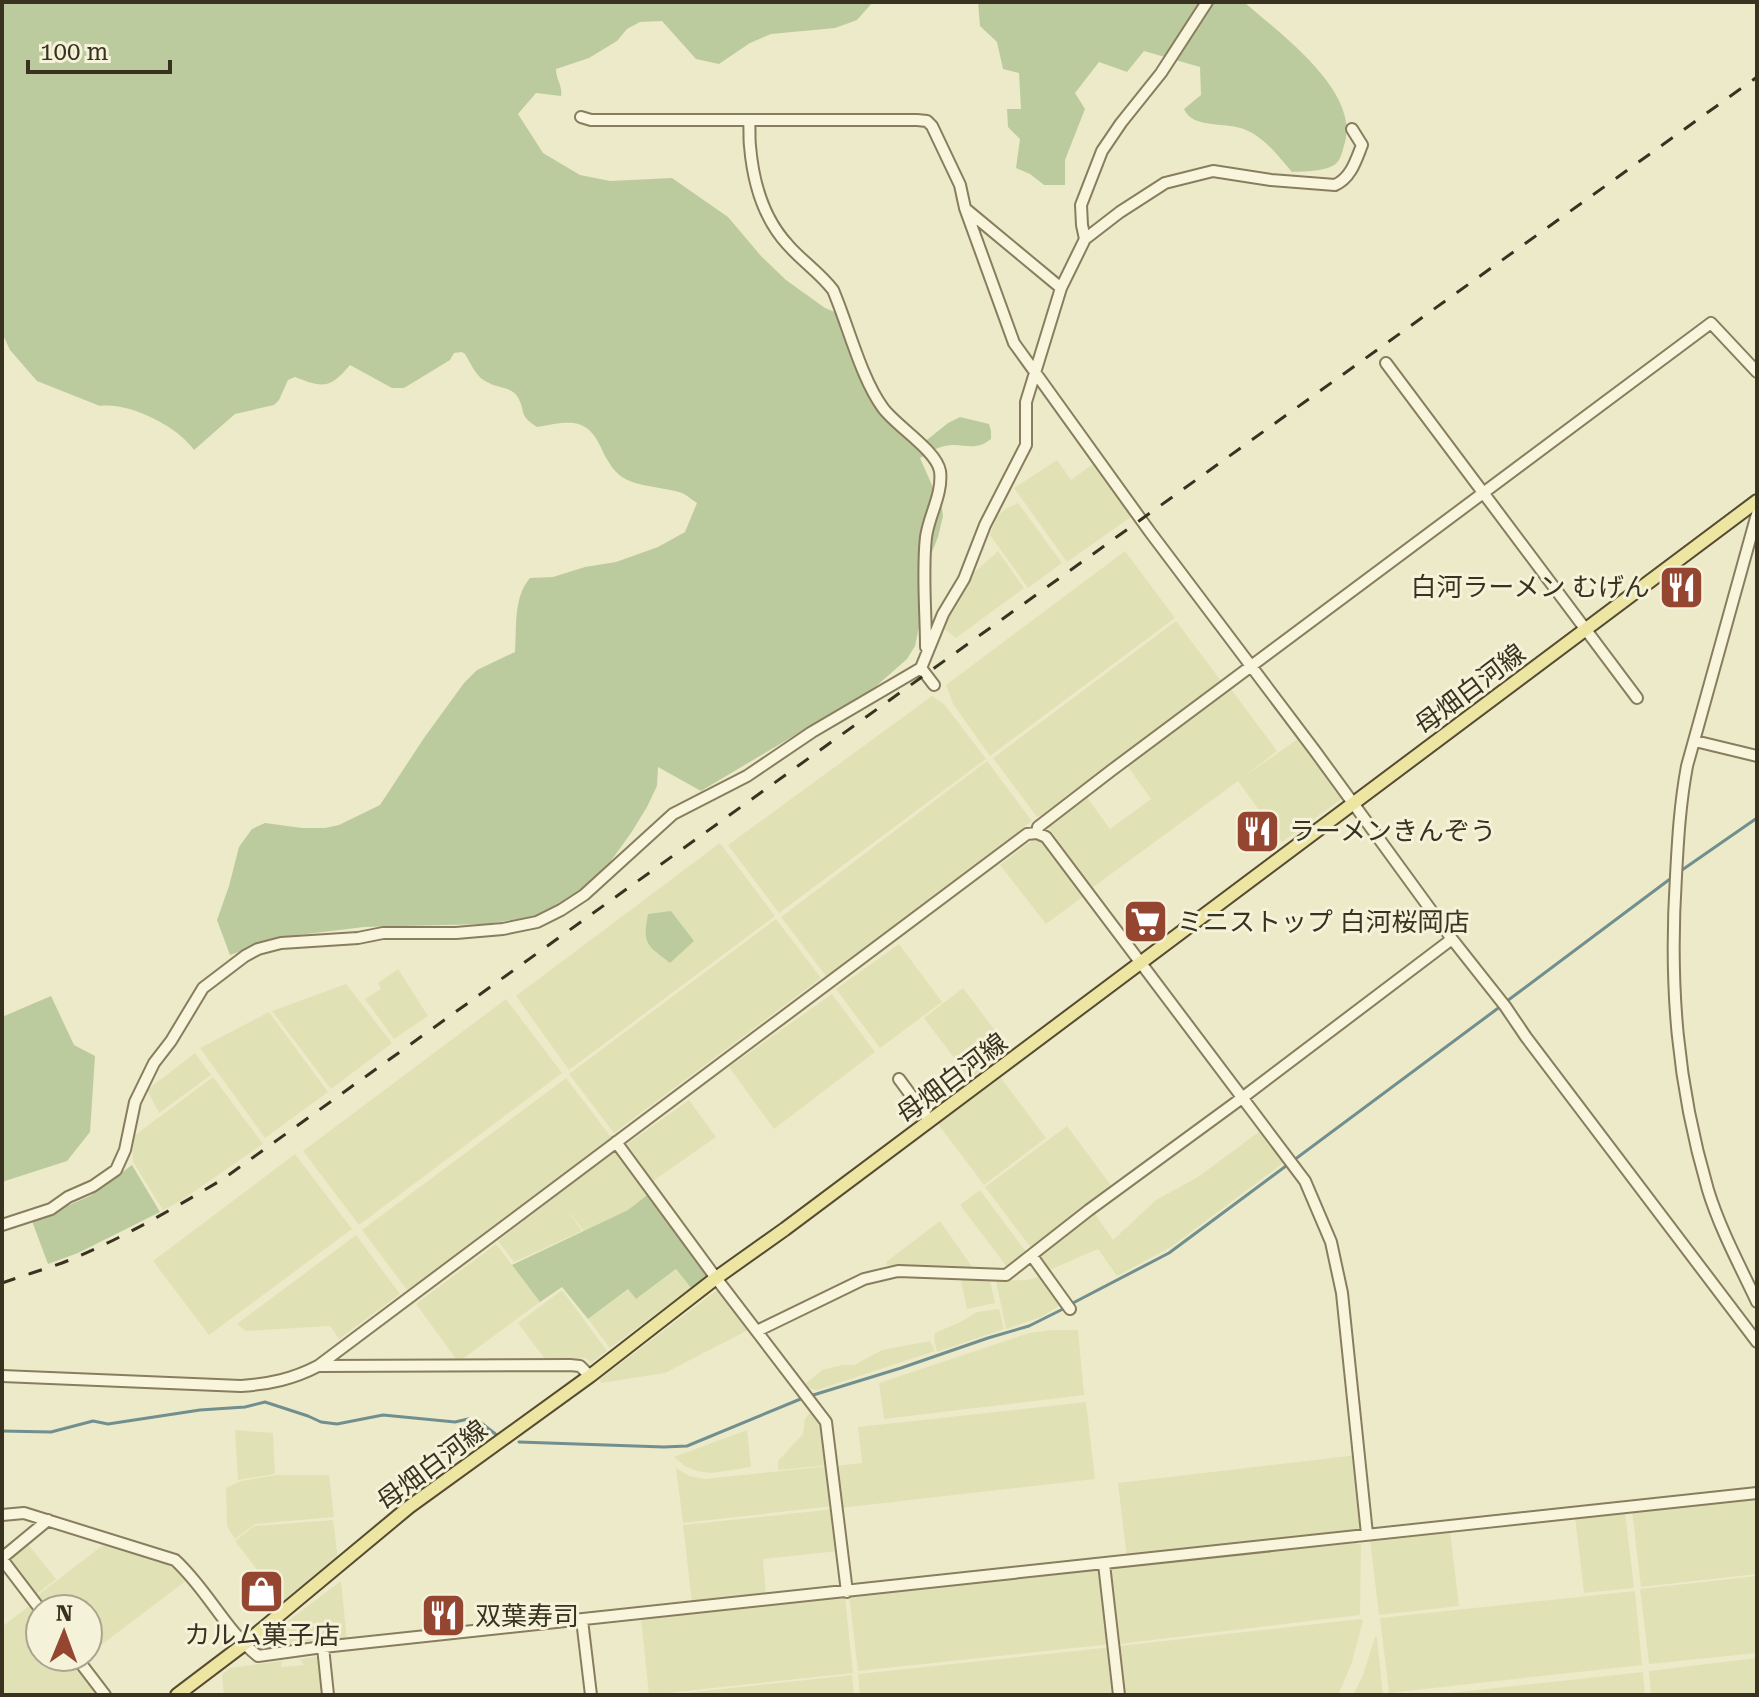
<svg xmlns="http://www.w3.org/2000/svg" width="1759" height="1697" font-family="'Roboto Serif','Noto Sans JP',serif">
	<style>
		.farmland { fill: #e0e2b6 }
		.green { fill: #bccb9d }
		.lines { fill: none; stroke-linecap: round; stroke-linejoin: round }
		.stream { stroke: #708f8e; stroke-width: 3 }
		.minor-casing { stroke: #887d5e; stroke-width: 14 }
		.major-casing { stroke: #564b32; stroke-width: 16 }
		.minor { stroke: #f8f5dc; stroke-width: 10 }
		.major { stroke: #ede6a3; stroke-width: 12 }
		.rail { stroke: #393221; stroke-width: 3; stroke-dasharray: 14 14; stroke-linecap: butt }
		.labels { text-anchor: middle; dominant-baseline: central; stroke-width: 6; stroke-linejoin: round; paint-order: stroke }
		.poi-label { font-size: 26px; fill: #393221; stroke: #f4f2d8; text-anchor: start }
		.street-label { font-size: 26px; fill: #393221; stroke: #f4f2d8 }
	</style>
	<rect width="100%" height="100%" fill="#edeac9"/>
	<path class="farmland" d="M1057 460 1071 480 1093 464 1131 517 1067 562 1014 488Z
		M1018 503 1062 563 1028 588 990 535 997 516 1007 508Z
		M998 551 1024 588 956 638 942 627 954 601 969 577Z
		M1125 551 1175 618 990 756 953 704 946 685Z
		M1176 621 1222 682 1044 815 1037 817 993 758Z
		M1231 689 1277 751 1245 776 1299 738 1343 798 1282 842 1238 781 1092 888 1046 824 1086 796 1110 829 1151 799 1126 764Z
		M932 696 945 705 986 759 779 913 728 845Z
		M987 761 1032 821 826 976 781 917Z
		M1034 839 1042 840 1084 896 1046 924 1000 865Z
		M720 843 775 916 569 1070 516 996Z
		M776 919 821 978 614 1133 569 1074Z
		M899 944 942 1002 880 1048 836 989Z
		M398 969 428 1016 394 1039 365 999 381 989 378 983Z
		M346 984 392 1043 331 1089 272 1011Z
		M963 988 1009 1049 970 1079 924 1018Z
		M832 994 875 1052 774 1129 729 1067Z
		M506 999 562 1073 359 1225 303 1151Z
		M269 1012 328 1092 265 1138 200 1048Z
		M195 1053 211 1075 159 1113 147 1090Z
		M213 1077 263 1144 182 1200 163 1210 133 1162V1147L135 1135Z
		M566 1078 611 1137 407 1290 362 1230Z
		M1001 1078 1046 1138 984 1185 938 1124Z
		M689 1100 716 1137 653 1181 627 1144Z
		M1067 1126 1113 1188 1031 1248 985 1187Z
		M1260 1131 1283 1163 1171 1247 1117 1276 1098 1249 1050 1270 1039 1258V1253L1093 1211 1113 1240 1156 1200 1198 1177Z
		M619 1148 651 1192 628 1210 584 1231 567 1209 582 1231 514 1262 498 1241Z
		M295 1154 352 1229 209 1335 153 1261Z
		M980 1190 1027 1253 1007 1267 960 1205Z
		M940 1221 973 1268 887 1265 886 1262Z
		M356 1235 400 1294 339 1339 330 1326 246 1331 237 1324Z
		M496 1244 540 1302 464 1358 456 1359 416 1304Z
		M676 1269 691 1288 610 1348 588 1319 628 1289 636 1299Z
		M960 1276 989 1277 995 1303 967 1309Z
		M1042 1276 1061 1305 1041 1317 1006 1329 996 1281 1027 1280Z
		M721 1287 752 1328 665 1373 601 1383 600 1379Z
		M562 1290 607 1351 591 1363 586 1358 545 1359 518 1323Z
		M999 1309 1004 1329 937 1352 934 1339 935 1333 960 1322 977 1312Z
		M1051 1330H1078L1084 1395 884 1419 879 1383 1029 1333Z
		M930 1341 935 1351 817 1390 808 1388 805 1384 822 1370 842 1365H854L882 1350Z
		M1086 1402 1095 1479 840 1508 835 1466 862 1463 858 1427Z
		M812 1410 824 1425 830 1465 778 1470V1461L803 1434 805 1419Z
		M235 1430 273 1433 275 1474 238 1480Z
		M747 1430 751 1467 712 1473 697 1471 685 1466 674 1457Z
		M1357 1455 1366 1531 1127 1559 1118 1483Z
		M829 1466 834 1506 683 1523 676 1468 689 1476 705 1479Z
		M277 1475H329L334 1517 255 1524 235 1539 227 1526 226 1488 241 1481Z
		M1757 1498V1574L1641 1587 1632 1511Z
		M834 1509 839 1551 763 1559 766 1595 692 1603 683 1525Z
		M1625 1511 1634 1588 1584 1593 1575 1517Z
		M333 1520 338 1559 283 1603 235 1541 254 1526Z
		M1450 1531 1459 1606 1379 1615 1370 1540Z
		M107 1542 173 1563 187 1580 88 1655V1609H49L38 1595Z
		M1353 1542 1361 1545 1360 1615 1119 1644 1110 1568Z
		M27 1543 56 1579 37 1594 9 1557Z
		M1104 1568 1112 1644 858 1671 849 1595Z
		M1757 1576V1653L1649 1664 1640 1589Z
		M341 1581 347 1641 298 1646 288 1644 261 1647 260 1642Z
		M1635 1591 1642 1665 1389 1693 1380 1618Z
		M845 1597 853 1673 649 1695 641 1619Z
		M30 1605 40 1617V1657H72L97 1689 89 1695H6L2 1689V1627Z
		M1361 1619 1363 1621 1351 1665 1338 1695H1125L1119 1646Z
		M1375 1637H1377L1383 1695H1353L1363 1675Z
		M1112 1647 1117 1695H860L858 1674Z
		M322 1656 327 1695H224L222 1674 230 1668 282 1661 281 1667 304 1665 300 1659Z
		M1757 1658V1695H1651L1649 1671Z
		M1643 1672 1645 1695H1431Z
		M852 1675 854 1695H666Z"/>
	<path class="green" d="M2 2H873L857 20 835 28 771 34 750 43 719 64 696 59 662 21 640 22 627 29 617 41 589 58 556 69C556 80 563 86 561 96L536 93 518 114 543 153 580 175 610 181 672 178 728 217 761 256 786 280 825 308 851 319 873 381 895 426 917 448 948 423 960 417 989 424 991 431V439C973 453 964 442 945 446 937 447 927 454 920 458L942 508 943 516 938 537 918 587 921 617 915 646 907 659 874 688 701 791 658 767 657 786 647 807 631 833 600 876 544 915 486 924 364 927 282 937 230 955 217 920 229 886 239 847 252 829 265 823 302 828H325L339 825 380 805 424 738 464 683 477 670 515 652C517 628 513 597 530 578L553 577 585 567 616 562 658 547 685 532 697 503C692 500 687 495 682 493 665 487 637 487 622 477 614 472 607 460 603 452 588 416 571 421 537 427 517 414 527 412 517 396 511 387 498 388 489 383 476 378 472 365 465 354L462 352 454 353 450 360 404 388H392L350 365C330 389 323 388 295 377L288 380 279 400 274 405 235 414 194 450C177 426 129 402 100 406L37 381 10 350 2 333Z
		M978 2H1244C1278 32 1359 90 1345 142 1343 148 1342 155 1339 160 1332 172 1306 171 1292 172 1278 156 1266 139 1246 130 1227 121 1193 130 1184 109L1201 95 1200 67 1144 51 1127 72 1099 62 1075 93 1085 109 1065 160V185H1044L1030 174 1016 168 1020 139 1008 127 1007 109H1021L1019 73 1003 69 997 42 980 26Z
		M671 911 694 941 670 963C647 945 642 945 648 914Z
		M51 996 74 1045 95 1056 90 1132 67 1161 2 1182V1017Z
		M132 1165 160 1212 78 1253 48 1264 32 1221 90 1196Z
		M651 1192 711 1274 691 1288 676 1269 636 1299 628 1289 588 1319 562 1287 540 1302 512 1265 628 1210Z"/>
	<g class="lines">
		<path class="stream" d="M1682 870 1757 818
			M1507 1001 1670 879
			M1071 1304 1169 1253 1501 1006
			M810 1396 901 1368 988 1338 1029 1326 1065 1308
			M2 1431 51 1432 93 1421 108 1424 200 1410 245 1407 265 1402 308 1416 321 1422 337 1424 383 1415 455 1422 468 1419 480 1422 498 1436
			M519 1442 664 1447 687 1446 803 1398"/>
		<defs>
			<path id="minor" d="M581 117 591 120H917L927 121 932 126 960 185 965 208 1014 343 1150 532 1315 751 1452 939 1505 1006 1526 1037 1757 1342
				M749 121C750 130 749 138 750 146 753 182 763 218 788 245 802 261 820 273 833 290 848 325 861 378 883 408 896 426 936 450 940 471 943 494 929 515 926 537 922 572 926 612 926 647
				M967 210 1061 288
				M1085 239 1082 225 1081 205 1102 151 1121 123 1161 73 1207 2
				M1386 363 1637 698
				M1757 514 1687 766C1680 804 1678 838 1676 876 1669 986 1677 1084 1708 1190 1720 1229 1740 1266 1757 1302
				M921 668 934 685
				M1695 741 1757 756
				M1037 833 1038 827 1112 770 1711 323 1757 372
				M899 1079 930 1121
				M616 1142 716 1278 826 1422 847 1592
				M2 1225 51 1209 68 1197 93 1186 116 1170 125 1150 135 1102 154 1063 171 1041 203 988 245 956 258 949 281 943 358 938 383 933H456L503 929 537 922 561 910 584 895 673 814 747 776 812 732 921 668 943 614 964 579 985 525 1026 445V402L1061 288 1085 239 1120 212 1165 183 1213 171 1271 180 1335 185C1351 178 1356 160 1362 145L1352 129
				M1032 1256 1070 1309
				M757 1331 864 1279 898 1271 1006 1275 1089 1210 1242 1098 1452 939
				M318 1366 570 1365 580 1366 590 1376
				M2 1376 241 1386C270 1384 293 1379 318 1366L1027 834 1037 833 1046 837 1305 1181 1331 1242 1342 1293 1367 1534
				M2 1515 24 1513 175 1560C207 1589 225 1630 258 1656L323 1647 1757 1493
				M2 1558 48 1520
				M2 1559 40 1609
				M1104 1564 1119 1695
				M582 1620 591 1695
				M323 1647 328 1695
				M76 1657 105 1695"/>
			<path id="major" d="M177 1695 243 1645 409 1507 590 1376 716 1278 785 1229 1757 501"/>
		</defs>
		<use href="#minor" class="minor-casing"/>
		<use href="#major" class="major-casing"/>
		<use href="#minor" class="minor"/>
		<use href="#major" class="major"/>
		<path class="rail" d="M2 1283C22 1276 42 1270 62 1263 118 1241 171 1210 223 1179L1757 77"/>
	</g>
	<defs>
		<symbol id="restaurant-square" viewBox="-11 -11 22 22"><rect x="-9" y="-9" width="18" height="18" rx="4" fill="#944631" stroke="#f4f2d8"/><path d="M-5-6h1v4h1v-4h1v4h1v-4h1v5L-1.5 .5V6h-2V.5L-5-1ZM5-6V6H3V1.5H1.5Q1.5-4 5-6Z" fill="#fff"/></symbol>
		<symbol id="supermarket-square" viewBox="-11 -11 22 22"><rect x="-9" y="-9" width="18" height="18" rx="4" fill="#944631" stroke="#f4f2d8"/><path d="M-6-5.5h2.5l.6 2H6L4.5 2H-2.5L-4.4-4H-6ZM-1.5 3.2a1.3 1.3 0 1 0 .1 0ZM3 3.2a1.3 1.3 0 1 0 .1 0Z" fill="#fff"/></symbol>
		<symbol id="shop-square" viewBox="-11 -11 22 22"><rect x="-9" y="-9" width="18" height="18" rx="4" fill="#944631" stroke="#f4f2d8"/><path d="M-5-2.5h2.3a2.7 3.5 0 0 1 5.4 0H5L5.5 6h-11ZM-1.5-2.5h3a1.5 2.3 0 0 0-3 0Z" fill="#fff"/></symbol>
	</defs>
	<g fill-rule="evenodd">
		<use href="#restaurant-square" x="1656" y="562" width="51" height="51"/>
		<use href="#restaurant-square" x="1232" y="806" width="51" height="51"/>
		<use href="#supermarket-square" x="1120" y="896" width="51" height="51"/>
		<use href="#shop-square" x="236" y="1566" width="51" height="51"/>
		<use href="#restaurant-square" x="418" y="1590" width="51" height="51"/>
	</g>
	<g class="labels">
		<g class="poi-label">
			<text x="1650" y="587" text-anchor="end">白河ラーメン むげん</text>
			<text x="1289" y="831">ラーメンきんぞう</text>
			<text x="1177" y="922">ミニストップ 白河桜岡店</text>
			<text x="475" y="1616">双葉寿司</text>
			<text x="262" y="1635" text-anchor="middle">カルム菓子店</text>
		</g>
		<g class="street-label">
			<text transform="translate(1470 689) rotate(-37)">母畑白河線</text>
			<text transform="translate(952 1078) rotate(-37)">母畑白河線</text>
			<text transform="translate(432 1465) rotate(-37)">母畑白河線</text>
		</g>
	</g>
	<rect width="1759" height="1697" fill="none" stroke="#393221" stroke-width="8"/>
	<g transform="translate(64 1633) rotate(1)"><circle r="38" fill="#f4f2d8" stroke="#a9a58f" stroke-width="2"/>
	<path d="M0-6L14 30L0 20L-14 30Z" fill="#944631"/>
	<text y="-12" font-size="22" font-weight="bold" text-anchor="middle" fill="#393221">N</text>
	</g>
	<path d="M28 60v12h142v-12" fill="none" stroke="#393221" stroke-width="4"/>
	<text x="40" y="60" font-size="24" fill="#393221" stroke="#f4f2d8" stroke-width="6" paint-order="stroke">100 m</text>
</svg>
